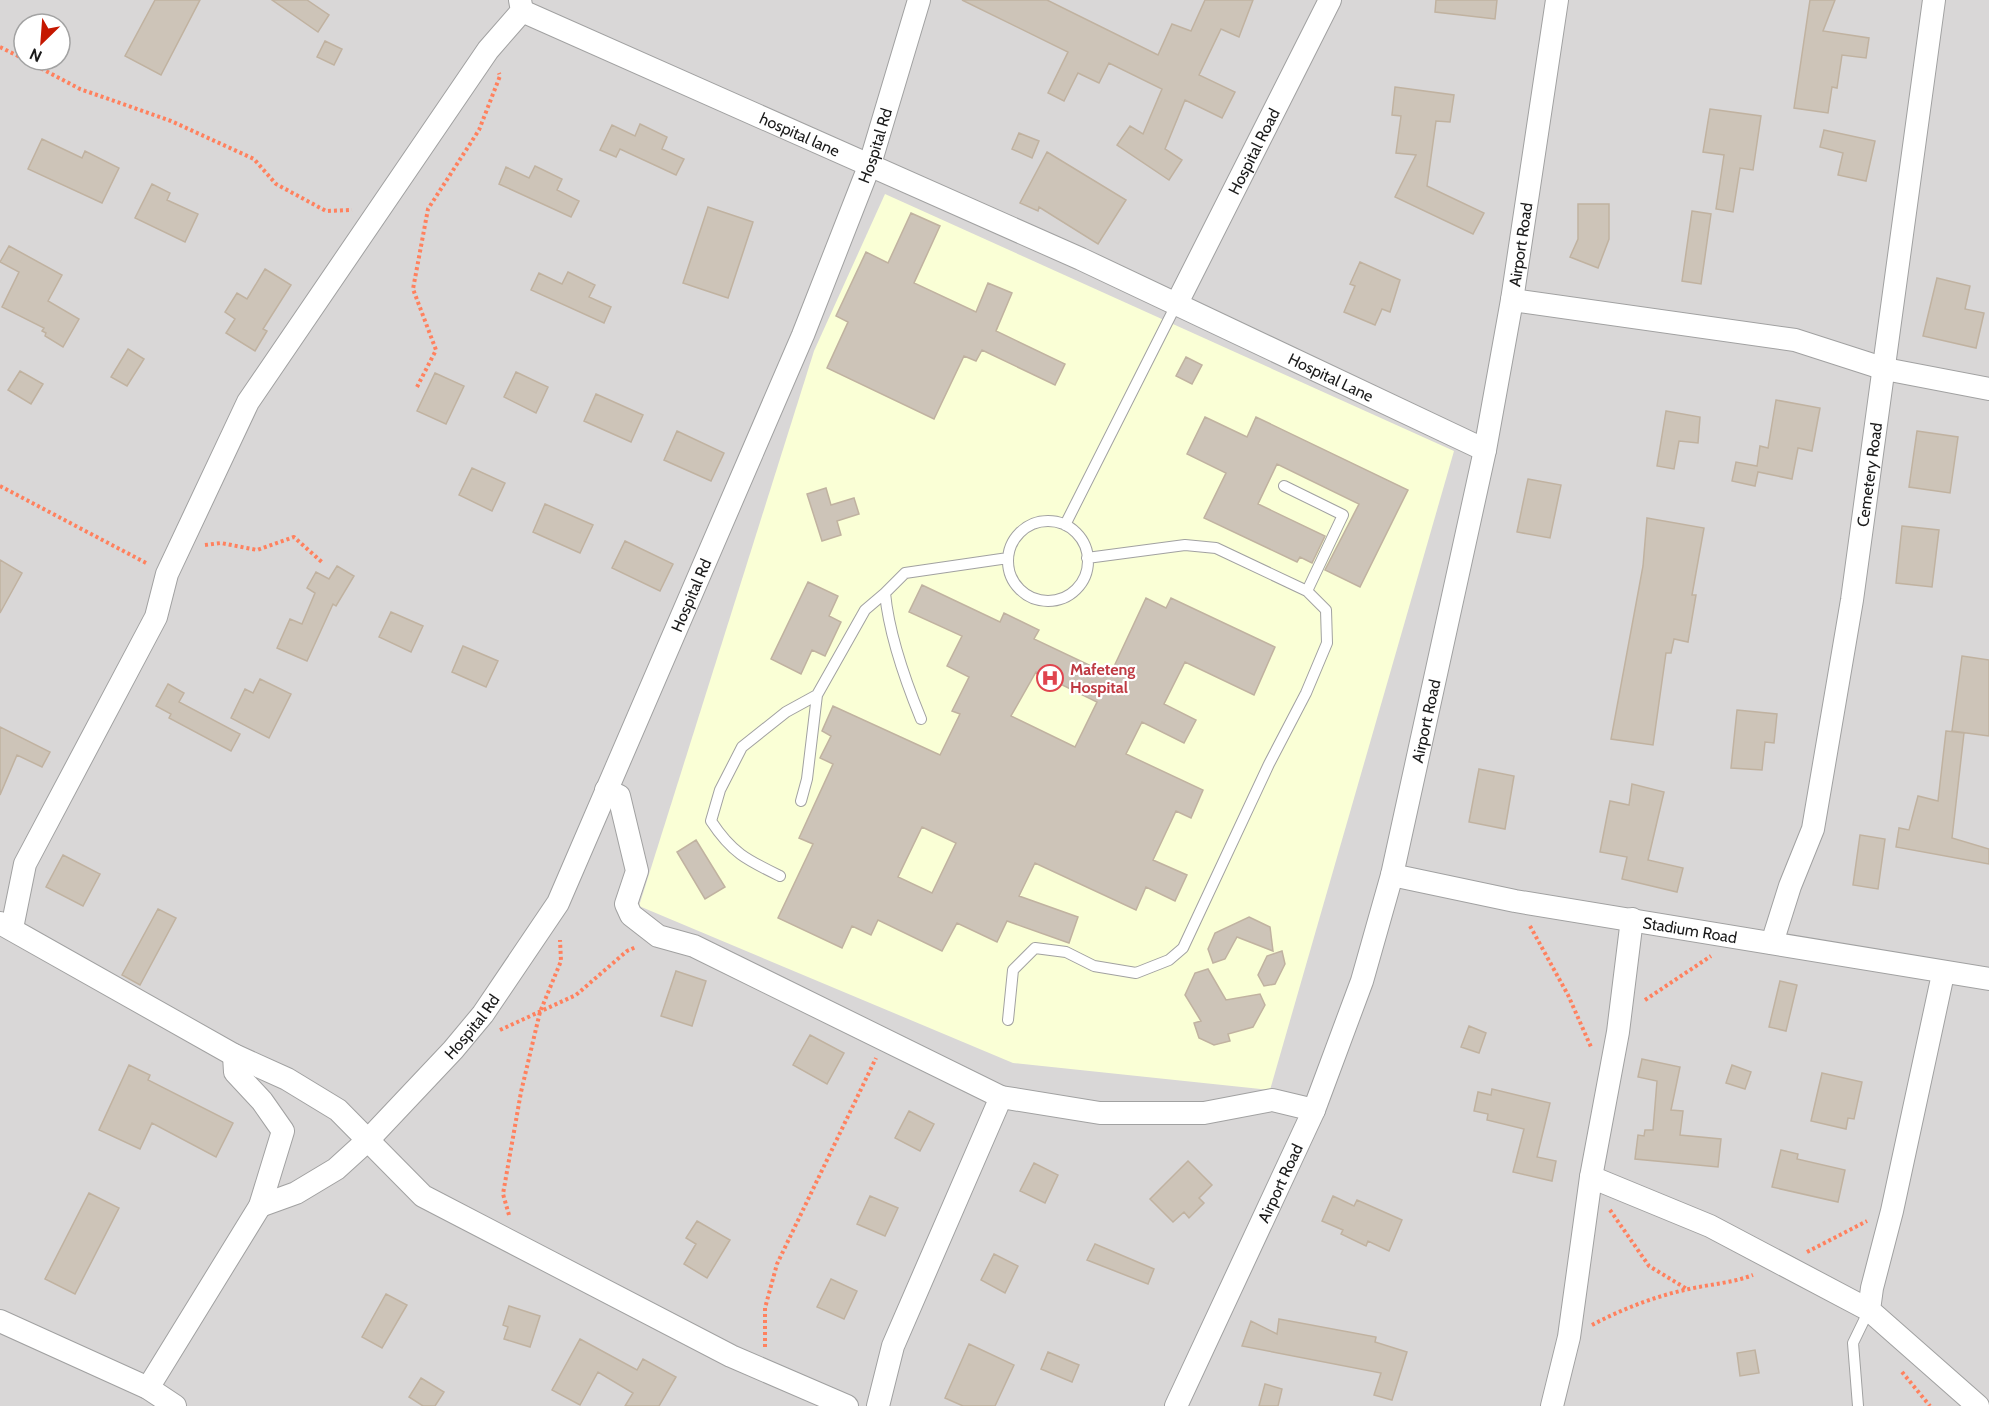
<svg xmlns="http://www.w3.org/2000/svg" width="1989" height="1406" font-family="Cabin,sans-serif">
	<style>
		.residential { fill: #d9d7d7; fill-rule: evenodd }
		.education { fill: #faffd6 }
		.building { fill: #cdc4b8; stroke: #c0b2a0; stroke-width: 1.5; fill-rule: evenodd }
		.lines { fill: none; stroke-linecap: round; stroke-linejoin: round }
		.service-casing { stroke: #a1a1a1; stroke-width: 12 }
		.minor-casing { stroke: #a1a1a1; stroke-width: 24 }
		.path { stroke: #ff815e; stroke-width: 4; stroke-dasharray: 3 3; stroke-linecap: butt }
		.service { stroke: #fff; stroke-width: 10 }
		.minor { stroke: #fff; stroke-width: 22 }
		.labels { text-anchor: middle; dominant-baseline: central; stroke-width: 4.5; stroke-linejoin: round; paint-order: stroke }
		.street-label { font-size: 16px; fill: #1a1a1a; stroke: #fff }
		.health-label { font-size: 16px; font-weight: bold; fill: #be3a42; stroke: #fff; text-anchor: start }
	</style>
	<rect width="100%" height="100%" fill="#edeade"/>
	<path class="residential" d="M0 0H1989V1406H0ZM24 24H60V60H24Z"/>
	<path class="education" d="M885 194 1454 451 1270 1090 1013 1063 639 906 814 351Z"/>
	<path class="building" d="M155 0H200L161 75 125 56Z
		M272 0H307L329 15 318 32Z
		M962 0H1047L1158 55 1172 24 1191 31 1205 0H1253L1239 37 1221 29 1199 75 1235 92 1222 118 1185 100 1165 149 1182 160 1169 180 1117 145 1130 126 1143 134 1162 89 1109 63 1099 83 1078 73 1064 101 1048 93 1068 52Z
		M1436 0H1497L1495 19 1435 12Z
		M1810 0H1835L1823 31 1869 38 1866 58 1842 55 1837 88 1832 87 1828 113 1794 108Z
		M325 41 342 49 334 65 317 57Z
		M1395 87 1454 95 1450 122 1436 121 1427 186 1484 213 1473 234 1395 197 1416 155 1396 153 1401 116 1392 115Z
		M1710 109 1761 116 1753 170 1740 168 1733 212 1716 209 1724 155 1703 152Z
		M640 124 667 137 662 149 684 159 676 175 620 149 616 157 600 150 612 125 635 136Z
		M1824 130 1875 141 1866 181 1838 175 1843 153 1820 147Z
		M1019 133 1039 141 1032 158 1012 149Z
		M42 139 82 158 85 151 119 168 102 203 28 169Z
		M1047 152 1126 200 1098 244 1039 207 1038 211 1020 203Z
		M535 166 562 179 557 190 579 201 571 217 499 184 506 167 529 178Z
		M152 184 170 193 167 200 198 214 185 242 135 218Z
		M1578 204H1609V239L1598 268 1570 257 1578 239Z
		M708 207 753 222 728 298 683 283Z
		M1692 211 1711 214 1701 284 1682 281Z
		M911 213 940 226 914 283 976 312 988 283 1012 293 996 331 1065 364 1055 385 982 350 976 361 964 356 934 419 827 368 848 322 836 316 866 252 888 263Z
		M9 246 62 275 48 301 79 319 63 347 45 336 46 333 42 331 44 328 2 307 19 272 0 262Z
		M1360 262 1400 280 1390 312 1382 309 1375 325 1344 312 1355 286 1350 284Z
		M265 269 291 285 263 329 267 331 255 351 226 333 235 319 225 312 237 293 247 299Z
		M568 272 595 285 589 297 611 307 604 323 531 290 539 273 562 284Z
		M1937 278 1970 286 1965 309 1984 313 1976 348 1923 336Z
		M128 349 144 359 127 386 111 377Z
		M1186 357 1202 365 1192 384 1176 376Z
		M20 371 43 384 31 404 8 390Z
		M516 372 548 387 536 413 504 397Z
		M435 373 464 386 446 424 417 411Z
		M596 394 643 415 631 442 584 421Z
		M1776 400 1820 408 1812 451 1798 448 1792 479 1758 472 1755 486 1732 481 1736 462 1757 466 1760 446 1768 448Z
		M1666 411 1700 417 1698 443 1679 441 1674 469 1657 466Z
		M1205 417 1247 437 1256 417 1408 490 1360 587 1325 570 1359 504 1277 464 1258 504 1325 536 1312 563 1300 557 1297 562 1204 518 1226 473 1187 454Z
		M677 431 724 453 711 481 664 460Z
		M1917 431 1958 437 1950 493 1909 487Z
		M472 468 505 483 492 511 459 495Z
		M1528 479 1561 485 1550 538 1517 532Z
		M826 488 831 505 854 498 859 514 837 521 841 535 822 541 807 494Z
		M545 504 593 525 580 553 533 532Z
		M1647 518 1704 528 1692 595H1696L1688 642 1674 639 1671 653H1666L1653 745 1611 739 1643 566Z
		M1902 526 1939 530 1932 587 1896 583Z
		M625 541 673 564 660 591 612 568Z
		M0 560 22 573 0 613Z
		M337 566 354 576 336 606 333 604 307 661 277 648 290 619 302 624 315 593 307 588 316 572 329 579Z
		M808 582 838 596 829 616 841 622 825 656 812 650 801 674 771 659Z
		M922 585 1000 622 1004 613 1039 630 1034 639 1110 675 1146 598 1166 608 1171 598 1275 647 1254 695 1185 662 1164 704 1196 720 1184 743 1142 722 1126 754 1203 790 1191 818 1176 811 1153 860 1187 875 1175 901 1146 887 1136 910 1035 863 1019 896 1078 917 1069 943 1007 921 997 942 957 923 942 951 878 920 871 935 852 926 842 948 778 918 813 844 799 838 833 764 820 758 831 736 822 731 833 706 940 755 960 714 952 711 969 677 947 666 962 636 909 612ZM1036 672 1097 702 1075 747 1011 716ZM922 827 956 843 932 893 898 877Z
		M391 612 423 626 411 652 379 637Z
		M463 646 498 661 486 687 452 672Z
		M1962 656 1989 660V736L1952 731Z
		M260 679 291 694 269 738 231 718 245 689 253 693Z
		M168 684 184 693 179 702 240 734 231 751 169 718 171 714 156 706Z
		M1737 710 1777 714 1774 743 1765 742 1762 770 1731 768Z
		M0 727 50 752 42 767 17 755 0 795Z
		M1946 731 1964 733 1952 838 1989 849V864L1896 847 1899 828 1909 830 1918 796 1938 801Z
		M1479 769 1514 776 1505 829 1469 822Z
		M1632 784 1664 792 1648 860 1683 868 1677 892 1622 879 1627 857 1600 852 1610 801 1629 805Z
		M1860 835 1885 839 1878 889 1853 885Z
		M696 840 725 887 705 899 677 852Z
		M63 855 100 874 83 906 46 887Z
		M158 909 176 918 140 985 122 975Z
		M1249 917 1270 927 1273 951 1237 937 1225 959 1213 963 1208 949 1215 933Z
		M1282 951 1285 964 1275 984 1264 986 1258 975 1267 956Z
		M1208 969 1226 1000 1260 994 1265 1005 1253 1027 1228 1034 1230 1041 1214 1045 1199 1038 1194 1023 1201 1021 1185 995 1195 973Z
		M676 971 706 981 692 1026 661 1016Z
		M1780 981 1797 985 1786 1031 1769 1027Z
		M1469 1026 1486 1033 1479 1053 1461 1047Z
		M810 1035 844 1053 827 1084 793 1065Z
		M1642 1059 1680 1067 1671 1110 1683 1111 1680 1135 1721 1139 1718 1167 1635 1159 1638 1135 1644 1136 1645 1130H1653L1657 1081 1638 1077Z
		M129 1065 150 1075 148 1080 233 1123 216 1157 152 1123 140 1149 99 1130Z
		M1732 1065 1751 1072 1745 1089 1726 1083Z
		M1822 1073 1862 1082 1854 1119 1848 1118 1846 1129 1811 1121Z
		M1492 1089 1550 1103 1537 1157 1556 1161 1552 1181 1513 1172 1524 1129 1487 1120 1488 1114 1474 1111 1478 1092 1491 1095Z
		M909 1111 934 1124 920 1151 895 1138Z
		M1781 1150 1798 1154 1797 1159 1845 1170 1838 1202 1772 1187Z
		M1188 1161 1212 1185 1199 1198 1204 1203 1189 1218 1184 1212 1173 1222 1150 1199Z
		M1034 1163 1058 1175 1045 1203 1020 1191Z
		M89 1193 119 1208 75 1294 45 1279Z
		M870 1196 898 1208 885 1236 857 1224Z
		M1333 1196 1354 1206 1357 1200 1402 1220 1389 1251 1368 1241 1366 1246 1341 1234 1343 1230 1322 1221Z
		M697 1221 730 1240 707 1278 684 1264 696 1244 686 1238Z
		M1095 1244 1154 1269 1148 1284 1087 1260Z
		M994 1254 1018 1266 1005 1293 981 1280Z
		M831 1279 857 1291 844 1319 817 1307Z
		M386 1294 407 1305 382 1348 362 1337Z
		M509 1306 540 1316 530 1347 504 1339 508 1327 503 1325Z
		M1279 1319 1376 1337 1375 1342 1407 1352 1392 1400 1374 1395 1381 1373 1242 1346 1251 1321 1277 1334Z
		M580 1339 637 1370 643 1359 676 1377 659 1406H625L633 1393 598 1372 580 1405 552 1390Z
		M969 1344 1014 1365 995 1406H963L945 1398Z
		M1755 1350 1759 1373 1740 1376 1737 1353Z
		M1048 1352 1079 1365 1072 1382 1041 1369Z
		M421 1378 444 1392 435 1406H423L409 1397Z
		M1265 1384 1282 1389 1278 1406H1259Z"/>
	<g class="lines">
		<defs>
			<path id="service" d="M1284 486 1343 515 1307 591
				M1008 561a40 40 0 1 1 80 0a40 40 0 1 1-80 0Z
				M1065 525 1177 303
				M921 719C905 680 889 635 885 593L905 573 1008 558
				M801 801 807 779 817 695
				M780 876C747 860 732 853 711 821L720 790 742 747 786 712 817 695 865 610 885 593
				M1008 1020 1013 970 1035 948 1066 952 1094 966 1136 973 1169 960 1183 948 1269 764 1306 693 1327 643 1326 610 1307 591 1216 548 1185 545 1087 558
				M1858 1406 1853 1343 1869 1310"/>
			<g id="minor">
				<path id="s1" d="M522 11 1081 259 1485 450"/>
				<path d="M1512 300 1795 340 1885 369 1989 389"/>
				<path id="s2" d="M1177 303 1330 0"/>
				<path d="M606 790 619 796 637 871 626 904 631 915 658 936 694 946 1001 1097"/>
				<path id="s3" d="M1392 875 1515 901 1989 979"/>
				<path d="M0 923 234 1055 287 1079 338 1110 423 1196 731 1356 847 1406"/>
				<path d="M12 928 25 864 156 617 167 574 248 402 488 50 522 11 520 0"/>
				<path id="s4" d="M1772 943 1790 886 1813 829 1852 600 1934 0"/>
				<path d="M1943 974 1892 1211 1872 1288 1869 1310 1978 1406"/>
				<path d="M1591 1177 1710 1226 1869 1310"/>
				<path id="s5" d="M260 1206 296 1193 336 1169 369 1139 453 1050 483 1014 558 903 803 335 870 164 919 0"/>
				<path d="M0 1321 148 1388 175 1406"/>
				<path d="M148 1388 260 1206 283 1131 262 1101 235 1072 234 1055"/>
				<path d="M878 1406 893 1346 1001 1097 1100 1113H1204L1272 1100 1314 1110"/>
				<path id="s6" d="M1176 1406 1314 1110 1362 981 1392 875 1485 450 1512 300 1557 0"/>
				<path d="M1552 1406 1569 1337 1591 1177 1618 1032 1632 919"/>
			</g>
		</defs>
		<use href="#service" class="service-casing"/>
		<use href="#minor" class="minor-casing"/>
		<path class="path" d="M0 47 24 59
			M25 60 80 89 171 121 254 159 276 184 326 211 352 210
			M417 387 436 350 413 289 428 209 479 130 500 76 499 73
			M0 486 148 564
			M205 545 221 543 257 550 294 537 323 563
			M1530 926 1568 995 1591 1047
			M1645 1000 1711 956
			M500 1030 576 995 627 951 636 947
			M1610 1210 1649 1266 1687 1289
			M509 1215 503 1194 521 1092 540 1012 561 961 560 940
			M1807 1252 1867 1221
			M1592 1325C1622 1309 1656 1296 1689 1289 1711 1284 1732 1283 1753 1275
			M765 1347V1308L777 1264 876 1058
			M1902 1372 1930 1406"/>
		<use href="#service" class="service"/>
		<use href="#minor" class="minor"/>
	</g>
	<defs>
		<symbol id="hospital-ring" viewBox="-11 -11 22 22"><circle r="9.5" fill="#fff" stroke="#e0444e" stroke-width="1.5"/><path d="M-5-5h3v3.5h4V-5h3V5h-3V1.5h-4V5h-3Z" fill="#e0444e"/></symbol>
	</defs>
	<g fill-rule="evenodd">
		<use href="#hospital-ring" x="1035" y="663" width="30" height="30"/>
	</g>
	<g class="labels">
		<g class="street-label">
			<text stroke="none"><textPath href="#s1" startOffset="304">hospital lane</textPath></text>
			<text stroke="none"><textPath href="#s5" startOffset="1254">Hospital Rd</textPath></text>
			<text stroke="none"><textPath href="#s2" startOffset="170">Hospital Road</textPath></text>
			<text stroke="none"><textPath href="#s6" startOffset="1218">Airport Road</textPath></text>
			<text stroke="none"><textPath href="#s1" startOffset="888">Hospital Lane</textPath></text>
			<text stroke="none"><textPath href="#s4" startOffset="480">Cemetery Road</textPath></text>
			<text stroke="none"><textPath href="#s5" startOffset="768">Hospital Rd</textPath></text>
			<text stroke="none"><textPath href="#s6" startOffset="732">Airport Road</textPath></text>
			<text stroke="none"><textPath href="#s3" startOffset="303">Stadium Road</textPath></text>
			<text stroke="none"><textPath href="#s5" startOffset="282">Hospital Rd</textPath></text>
			<text stroke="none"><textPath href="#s6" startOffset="246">Airport Road</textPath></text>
		</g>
		<g class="health-label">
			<text x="1070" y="669">Mafeteng<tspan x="1070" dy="18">Hospital</tspan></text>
		</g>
	</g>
	<g transform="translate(42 42) rotate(205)"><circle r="28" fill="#ffffff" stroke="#a3a3a3" stroke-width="1.5"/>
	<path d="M0-4.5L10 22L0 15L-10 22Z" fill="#c51700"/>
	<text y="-9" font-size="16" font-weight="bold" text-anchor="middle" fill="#1a1a1a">N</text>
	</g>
</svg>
